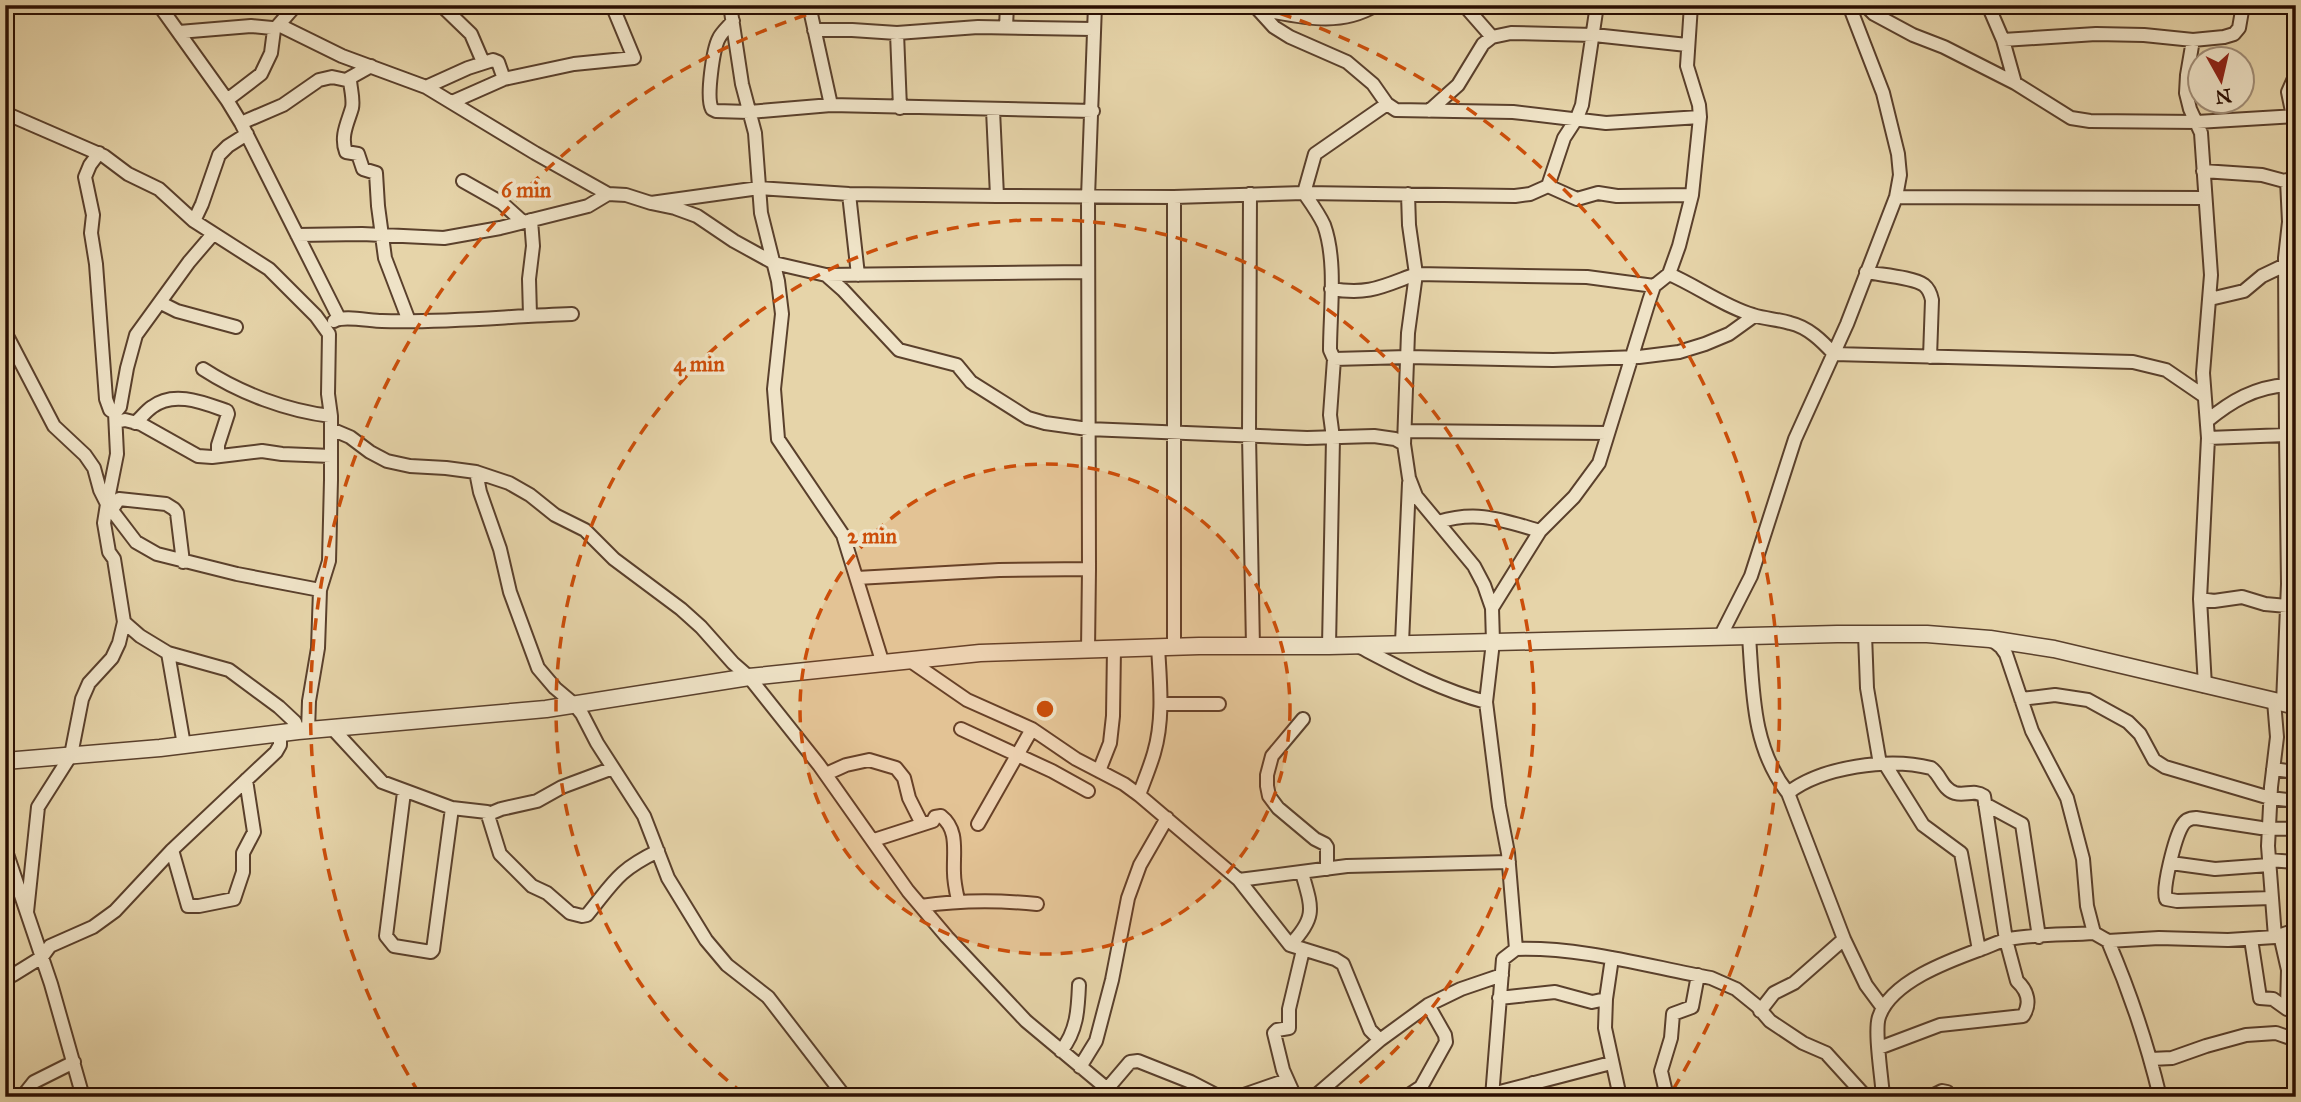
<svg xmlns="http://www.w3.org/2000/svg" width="2301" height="1102" font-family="'IM FELL Great Primer',serif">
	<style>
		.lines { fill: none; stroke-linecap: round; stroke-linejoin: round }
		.minor-casing { stroke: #5a402c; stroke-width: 16 }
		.tertiary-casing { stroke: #5a402c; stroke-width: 19 }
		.minor { stroke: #efe3c7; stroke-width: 12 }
		.tertiary { stroke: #efe3c7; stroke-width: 16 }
		.ring { fill: none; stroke: #cc4e0a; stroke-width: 3.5; stroke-dasharray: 12 9 }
		.centre { fill: #cc4e0a; stroke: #efe3c7; stroke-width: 3.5 }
		.ring-label { font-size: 21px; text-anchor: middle; font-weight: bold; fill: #cc4e0a; stroke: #efe3c7; stroke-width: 7; stroke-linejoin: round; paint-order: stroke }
	</style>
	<rect width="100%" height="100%" fill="#e6d4a9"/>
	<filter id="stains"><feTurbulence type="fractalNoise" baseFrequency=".00286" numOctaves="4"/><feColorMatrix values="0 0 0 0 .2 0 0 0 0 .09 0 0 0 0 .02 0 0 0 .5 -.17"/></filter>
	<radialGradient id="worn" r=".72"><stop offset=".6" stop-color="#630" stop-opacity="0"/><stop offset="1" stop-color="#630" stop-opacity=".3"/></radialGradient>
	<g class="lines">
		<defs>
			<path id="minor" d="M159 5 227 100 241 123 339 318
				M441 5 471 34 483 62
				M730 5 742 84 755 133 761 213 778 281 782 314 774 389 778 439 843 535 883 664
				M809 5 831 105
				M1254 5 1274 27 1290 37 1347 62 1373 84 1387 104 1396 110 1513 112 1606 123 1700 117
				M1464 5 1492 37
				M1597 5 1582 105 1577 118 1564 138 1548 186 1577 199 1598 193 1617 196 1692 195 1679 246 1669 274C1697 286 1723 306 1753 315 1765 319 1777 319 1790 323 1808 327 1822 341 1834 354L2133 362 2166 370 2204 396
				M1691 5 1687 66 1699 105 1700 117 1692 195
				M1865 5 1874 14 1913 35 1944 47 2015 83 2071 118 2090 121 2197 122 2296 116
				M1988 5 2003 40 2015 83
				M1258 9C1299 16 1338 28 1376 5
				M733 21C729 26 722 32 719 38 713 49 706 98 712 109L716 111 749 112 831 105 1093 111
				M279 25 342 56 426 87 535 153 608 194 626 195 651 203 759 188 849 194 997 196 1174 197 1304 193 1515 196 1530 194 1548 186
				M1006 27 1007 5
				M814 30H852L897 33
				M179 32 251 26 272 28 274 30
				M2003 40 2096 34 2144 35 2193 40 2224 37 2234 34 2239 28 2243 5
				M2193 40 2187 75 2186 93 2190 109 2201 133 2211 275 2203 373 2208 438 2200 599 2205 686
				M350 79C350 87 354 99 352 108 348 122 340 136 346 152L358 154 363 169 376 173 378 206 385 258 409 321
				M426 87 468 68 493 60 498 62 504 79
				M227 100 261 74 271 53 274 30 296 5
				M452 102 504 79 574 64 634 58 612 5
				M1387 104 1315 154 1304 193C1311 203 1319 214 1324 225 1337 261 1330 312 1330 350L1334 359 1408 357 1553 360 1639 357 1679 352 1705 344 1729 334 1754 316
				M900 108 897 33 978 27 1093 29
				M993 110 997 196
				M1429 111 1458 85 1483 44 1492 37 1511 33 1594 35 1687 45
				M5 113 104 156 128 174 159 189 194 221 269 269 316 316 329 334 328 394 331 416V480L329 561 320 590 318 648 309 701 308 731
				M2293 116 2288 92 2296 74
				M241 123 283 105 319 80 332 77 346 80 371 66
				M99 153 90 165 85 177 93 215 91 233 96 264 106 399 110 410 115 413
				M2203 171 2262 175 2292 183
				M463 181 502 203 523 222
				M849 194 858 275
				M1250 194 1249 435 1253 647
				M1408 194 1409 225 1416 274 1587 277 1654 286
				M1896 197 2205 198
				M651 203 675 208 697 216 734 241 774 263 826 275 843 290 899 350 957 365 971 382 1028 418 1045 423 1088 429 1307 438 1374 436 1395 439 1404 444 1409 478 1416 496 1474 566 1484 585 1492 608 1493 642 1486 702 1499 806 1508 853 1516 949 1503 959 1492 1097
				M194 221 202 204 219 155 228 146 247 134
				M213 234 189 262 136 335 127 368 120 407 115 413 117 454 107 504 136 542 157 554 237 574 320 590
				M297 235 362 234 444 238 500 228 588 206 608 194
				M1866 272C1880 275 1913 277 1924 285 1929 289 1931 295 1932 300L1930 357
				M826 275 1088 272
				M1331 289C1369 295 1381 287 1416 274L1408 333 1404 444
				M2210 299 2244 291 2262 276 2285 265
				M161 303 177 311 236 327
				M530 315 529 279 533 246 531 220
				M334 321C343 315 370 321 382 321 445 323 509 316 572 314
				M5 332 54 426 85 455 94 468 100 490 107 504 104 523 109 552 114 559 124 622 119 643 112 658 89 683 82 699 71 755 38 807 27 912
				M203 369C240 393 287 411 331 416
				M2207 421C2231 401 2255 387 2287 385
				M116 422 125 420 141 424 198 456 212 457 262 451 282 454 331 456
				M135 423C141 418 146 411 152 407 174 390 204 403 227 411L228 414 218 445V456
				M331 429 350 437 370 452 387 461 410 466 446 468 476 472 509 483 530 495 555 515 585 530 614 559 681 609 701 627 733 663 749 677 819 765 908 891 947 937 1026 1021 1117 1097
				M1406 431 1608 433
				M2208 438 2286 435 2285 258 2289 222 2287 180
				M476 472 480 492 500 549 510 592 538 668 555 688 574 704 582 714 597 743 644 816 668 878 706 940 727 965 768 997 845 1097
				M111 511 119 499 166 504 174 509 177 513 183 562
				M1438 522C1478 510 1501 520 1540 531
				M1089 569 1088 197 1095 5
				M857 578 999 570 1089 569 1088 650
				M2200 599 2214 601 2242 597 2265 604 2287 606
				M1492 608 1540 531 1574 497 1599 463 1649 301 1654 286 1669 274
				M124 622 140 636 168 653 229 670 279 707 295 722 298 731
				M1865 634 1867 688 1880 764
				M1749 636C1753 692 1752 747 1788 793L1844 939 1866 985 1883 1008
				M1720 637 1751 576 1795 439 1847 324 1896 197 1900 175 1898 154 1883 93 1849 5
				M1991 639 2001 647 2006 654 2032 731 2067 798 2083 859 2087 906 2094 933 2108 941 2159 938 2228 940 2275 937 2296 930
				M1402 643 1409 483
				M1329 646 1333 438 1330 415 1334 359
				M1358 646C1400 668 1440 690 1486 702
				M1174 647V197
				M168 653 184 745
				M909 660 967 700 1032 729 1076 759 1124 784 1139 795 1239 880 1290 945 1335 959 1343 964 1370 1030 1380 1040 1428 1005 1461 989 1502 975
				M2021 699 2055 695 2088 700 2128 722 2140 734 2154 760 2165 767 2270 798 2296 801
				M2274 701 2277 737 2271 787 2268 846 2275 937
				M2283 703 2288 584 2286 435H2296
				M1161 704H1219
				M1303 719 1272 756 1267 775V786L1269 796 1278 808 1315 839 1325 844 1327 847V869
				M333 729 382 782 452 808 487 812 500 854 532 886 547 893 570 913 582 916 587 915C614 882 617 871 658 851
				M961 729 1052 771 1088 791
				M1885 764 1923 825 1961 853 1979 950
				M2273 769 2296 772
				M1099 771 1110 743 1113 716 1114 648
				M826 774 846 765 869 760 896 768 904 778 909 798 922 824
				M404 792 386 936 394 946 431 952 433 950 452 808
				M1788 793C1821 767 1889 757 1931 768 1941 775 1942 789 1955 793 1966 796 1974 789 1984 796L2006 940 2017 981C2028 991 2031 1004 2023 1016L1940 1025 1879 1048
				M1139 795C1144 781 1150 767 1154 753 1164 719 1160 682 1158 647
				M1985 804 2022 824 2039 937
				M489 814 501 809 537 801 562 787 613 768
				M978 824 1032 729
				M874 840 933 821 935 817 941 816C959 830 953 852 954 873 954 882 956 891 958 900
				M5 848 51 984 83 1097
				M172 850 188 906H199L234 899 243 872V853L254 832 246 780
				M2269 860 2296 862
				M2171 863 2215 869 2269 865
				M1239 880 1347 866 1509 862
				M2272 898 2177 901 2166 899C2162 888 2175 838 2182 826 2185 820 2190 818 2196 818L2261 828 2296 829
				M921 906C960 900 997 900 1037 904
				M2280 935 2288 970 2287 1009
				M2251 939 2260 998 2273 999 2287 1009 2296 1010
				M2108 941C2130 992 2147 1043 2160 1097
				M1290 945C1317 917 1312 908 1302 873
				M1516 949C1583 947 1646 966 1711 978L1736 989 1757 1006 1770 1021 1803 1043 1826 1053 1866 1097
				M1612 958 1606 999 1605 1028 1620 1097
				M5 975H13L42 957 50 946 93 927 115 911 172 850 276 752 280 745V733
				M1499 998 1555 992 1592 1002 1606 999
				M1760 1011 1774 993 1794 983 1844 939
				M1061 1051C1077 1031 1078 1010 1079 985
				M2151 1059 2172 1058 2206 1046 2246 1035 2276 1033 2296 1040
				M1080 1067 1096 1041 1112 980 1128 898 1140 865 1167 818
				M1533 1083 1535 1097
				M1107 1089 1130 1062 1138 1061 1191 1082 1220 1097
				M1492 1094 1611 1063
				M22 1097 34 1082 74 1062
				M1238 1097 1287 1080
				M1295 1097 1283 1070 1274 1033 1277 1030 1289 1028V1009L1303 950
				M1314 1097 1380 1040
				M1406 1097 1421 1087 1446 1042 1445 1035 1428 1005
				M1667 1097 1661 1071 1671 1038 1673 1014 1692 1007 1698 975
				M1883 1097C1882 1079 1874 1031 1879 1017 1891 981 1951 960 1984 948 1992 945 2000 941 2009 939 2036 934 2066 935 2094 933
				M1930 1097 1942 1091 1947 1092 1948 1097"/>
			<path id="tertiary" d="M5 761 160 748 298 731 546 709 749 677 980 653 1199 646H1329L1837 634H1927L1990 639 2054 649 2296 706"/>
		</defs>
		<use href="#minor" class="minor-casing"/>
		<use href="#tertiary" class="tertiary-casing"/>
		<use href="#minor" class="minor"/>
		<use href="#tertiary" class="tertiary"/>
	</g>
	<circle cx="1045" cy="709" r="245" fill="#cc4e0a" fill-opacity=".12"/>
	<g class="ring">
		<circle cx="1045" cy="709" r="245"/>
		<path d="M744 1094A489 489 0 1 1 1346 1094"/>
		<path d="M419 1093A734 734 0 0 1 830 7M1260 7A734 734 0 0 1 1671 1093"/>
	</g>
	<circle cx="1045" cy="709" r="10" class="centre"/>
	<g class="ring-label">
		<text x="526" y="197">6 min</text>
		<text x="699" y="371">4 min</text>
		<text x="872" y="543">2 min</text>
	</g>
	<rect width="2301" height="1102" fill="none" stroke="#e6d4a9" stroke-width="28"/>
	<rect x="7" y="7" width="2287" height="1088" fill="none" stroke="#2b0f02" stroke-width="3.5"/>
	<rect x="14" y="14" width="2273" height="1074" fill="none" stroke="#2b0f02" stroke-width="2"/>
	<g transform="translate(2221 80) rotate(172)"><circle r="33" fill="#efe3c7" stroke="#a18e78" stroke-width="2"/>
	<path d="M0-5L12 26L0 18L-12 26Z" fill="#8f2418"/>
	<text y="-10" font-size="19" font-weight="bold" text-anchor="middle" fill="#2b0f02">N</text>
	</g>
	<rect width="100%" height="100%" filter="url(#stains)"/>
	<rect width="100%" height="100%" fill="url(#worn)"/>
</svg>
